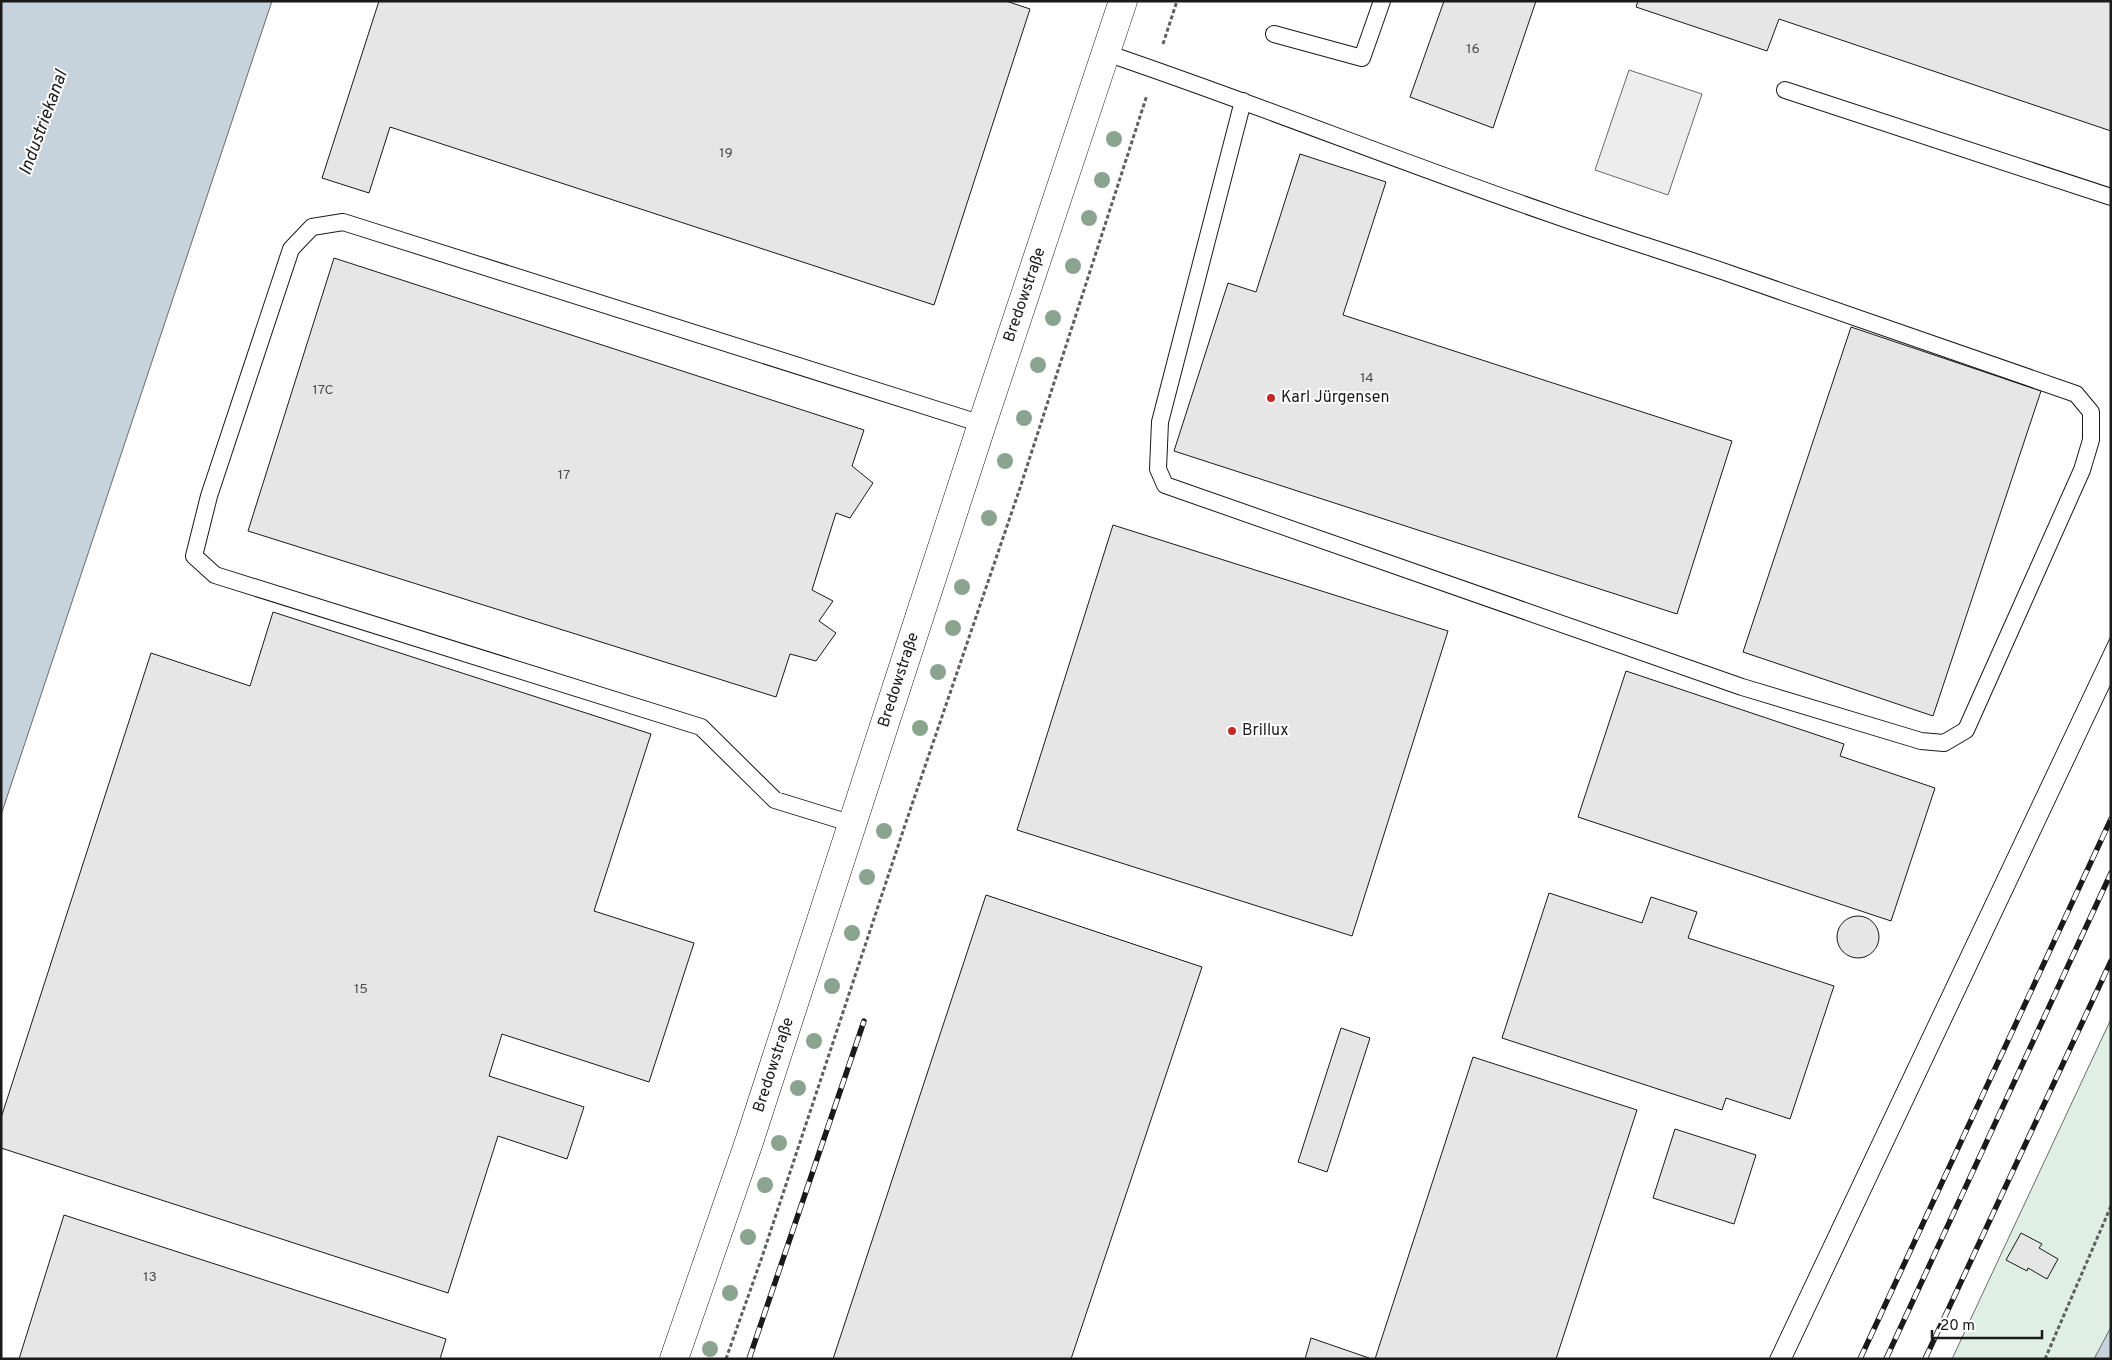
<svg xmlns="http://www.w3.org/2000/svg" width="2112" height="1360" font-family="Overpass,sans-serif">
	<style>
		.green { fill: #e0efe3; stroke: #6a6a6a }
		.parking { fill: #ededed; stroke: #6a6a6a }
		.water { fill: #c6d2dc; stroke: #6a6a6a }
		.building { fill: #e6e6e6; stroke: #1a1a1a }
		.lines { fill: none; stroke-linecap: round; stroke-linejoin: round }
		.lane-casing { stroke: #1a1a1a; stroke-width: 18 }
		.secondary-casing { stroke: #1a1a1a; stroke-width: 29 }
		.path { stroke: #5f5f5f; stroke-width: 3; stroke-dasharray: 4 2.5; stroke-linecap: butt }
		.lane { stroke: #fff; stroke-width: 16 }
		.secondary { stroke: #fff; stroke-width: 28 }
		.tram { stroke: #1a1a1a; stroke-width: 1 }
		.rail-casing { stroke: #1a1a1a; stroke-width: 5.5 }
		.rail { stroke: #fff; stroke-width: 4; stroke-dasharray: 11; stroke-linecap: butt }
		.tree { fill: #8aa48f }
		.poi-dot { fill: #c62828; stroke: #fff; stroke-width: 2 }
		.labels { text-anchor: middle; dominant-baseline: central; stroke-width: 4; stroke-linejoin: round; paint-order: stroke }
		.number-label { font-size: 14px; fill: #4d4d4d }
		.street-label { font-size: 16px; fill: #1a1a1a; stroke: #fff }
		.poi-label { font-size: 16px; fill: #1a1a1a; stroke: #fff; text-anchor: start }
		.water-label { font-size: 18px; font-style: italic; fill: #1a1a1a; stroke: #fff }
	</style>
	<rect width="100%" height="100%" fill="#fff"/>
	<path class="green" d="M2111 1019V1359H1952Z"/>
	<path class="parking" d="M1629 70 1702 94 1668 195 1595 170Z"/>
	<path class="water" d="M1 1H272L1 815Z
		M2111 1327V1359H2094Z"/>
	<path class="building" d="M379 1H1006L1030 9 934 305 390 127 369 193 322 178Z
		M1444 1H1536L1493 128 1410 97Z
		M1638 1H2111V131L1779 19 1767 51 1636 7Z
		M1300 154 1386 182 1343 315 1732 441 1677 614 1174 451 1228 283 1256 292Z
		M334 258 864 430 852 466 873 483 850 518 836 513 812 590 833 601 819 621 836 633 816 661 790 654 776 697 248 531Z
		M1851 327 2041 391 1933 716 1743 652Z
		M1113 525 1448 631 1352 936 1017 830Z
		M273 612 651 734 594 911 694 943 649 1082 502 1034 489 1076 584 1107 567 1159 498 1136 448 1293 1 1148V1118L151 653 250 686Z
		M1626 671 1844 744 1840 756 1935 788 1891 921 1578 817Z
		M1549 893 1642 923 1651 897 1697 912 1688 938 1834 986 1790 1119 1726 1098 1722 1110 1502 1038Z
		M986 895 1202 967 1071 1359H833Z
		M1837 937a21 21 0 1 1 42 0a21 21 0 1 1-42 0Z
		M1341 1028 1370 1038 1327 1172 1298 1162Z
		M1473 1057 1637 1110 1556 1359H1375Z
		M1675 1129 1756 1155 1734 1224 1653 1198Z
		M64 1215 446 1339 440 1359H19Z
		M2021 1233 2042 1244 2039 1248 2058 1259 2047 1279 2028 1268 2027 1271 2006 1260Z
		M1311 1338 1369 1358V1359H1305Z"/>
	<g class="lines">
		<defs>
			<path id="lane" d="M1274 34 1362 58 1382 1
				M1106 53C1254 103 1400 162 1548 213 1607 234 1666 252 1725 272 1842 312 1959 353 2076 394L2091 412V440L2082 470 1966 730 1944 743 1921 741 1742 687 1165 485 1158 469 1160 422 1243 101
				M1785 90 2111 197
				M853 824 775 800 701 727 215 575 194 556 209 496 291 249 312 227 343 222 982 424"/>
			<path id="secondary" d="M674 1359 749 1142 982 424 1123 1"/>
		</defs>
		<use href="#lane" class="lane-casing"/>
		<use href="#secondary" class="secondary-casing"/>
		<path class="path" d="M1163 44 1177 1
			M726 1359 762 1257 905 825 1020 488 1147 95
			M2045 1359 2111 1206"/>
		<use href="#lane" class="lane"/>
		<use href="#secondary" class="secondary"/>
		<path class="tram" d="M1769 1359 2111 636
			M1792 1359 2111 684"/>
		<defs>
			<path id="rail" d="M749 1359 864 1021
				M1860 1359 2111 819
				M1886 1359 2111 873
				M1925 1359 2111 961"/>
		</defs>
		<use href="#rail" class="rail-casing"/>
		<use href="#rail" class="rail"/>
	</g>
	<g class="tree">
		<circle cx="1114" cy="139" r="8"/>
		<circle cx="1102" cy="180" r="8"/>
		<circle cx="1089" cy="218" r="8"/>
		<circle cx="1073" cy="266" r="8"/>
		<circle cx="1053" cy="318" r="8"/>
		<circle cx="1038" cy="365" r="8"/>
		<circle cx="1024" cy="418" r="8"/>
		<circle cx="1005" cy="461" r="8"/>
		<circle cx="989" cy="518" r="8"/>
		<circle cx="962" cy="587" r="8"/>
		<circle cx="953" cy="628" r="8"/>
		<circle cx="938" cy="672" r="8"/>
		<circle cx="920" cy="728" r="8"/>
		<circle cx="884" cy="831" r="8"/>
		<circle cx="867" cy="877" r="8"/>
		<circle cx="852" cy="933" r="8"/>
		<circle cx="832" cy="986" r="8"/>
		<circle cx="814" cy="1041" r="8"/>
		<circle cx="798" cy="1088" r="8"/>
		<circle cx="779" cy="1143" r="8"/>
		<circle cx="765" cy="1185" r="8"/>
		<circle cx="748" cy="1237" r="8"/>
		<circle cx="730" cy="1293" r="8"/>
		<circle cx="710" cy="1349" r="8"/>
	</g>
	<g class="poi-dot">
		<circle cx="1271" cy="398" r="5"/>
		<circle cx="1232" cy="731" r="5"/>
	</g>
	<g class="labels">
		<g class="number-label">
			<text x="1473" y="49">16</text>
			<text x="726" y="153">19</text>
			<text x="1367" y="378">14</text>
			<text x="323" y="390">17C</text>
			<text x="564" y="475">17</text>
			<text x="361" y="989">15</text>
			<text x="150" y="1277">13</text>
		</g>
		<g class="street-label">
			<text transform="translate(1025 295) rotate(-71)">Bredowstraße</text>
			<text transform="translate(899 680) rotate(-72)">Bredowstraße</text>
			<text transform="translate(774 1065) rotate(-72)">Bredowstraße</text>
		</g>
		<g class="poi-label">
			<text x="1281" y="398">Karl Jürgensen</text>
			<text x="1242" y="731">Brillux</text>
		</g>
		<g class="water-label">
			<text transform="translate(44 123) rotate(-70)">Industriekanal</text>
		</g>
	</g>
	<rect width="2112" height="1360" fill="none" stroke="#1a1a1a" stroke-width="5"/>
	<path d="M1932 1330v8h110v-8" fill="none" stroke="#1a1a1a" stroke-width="2.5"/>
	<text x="1940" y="1330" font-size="15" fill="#1a1a1a" stroke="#ffffff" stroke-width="4" paint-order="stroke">20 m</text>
</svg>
